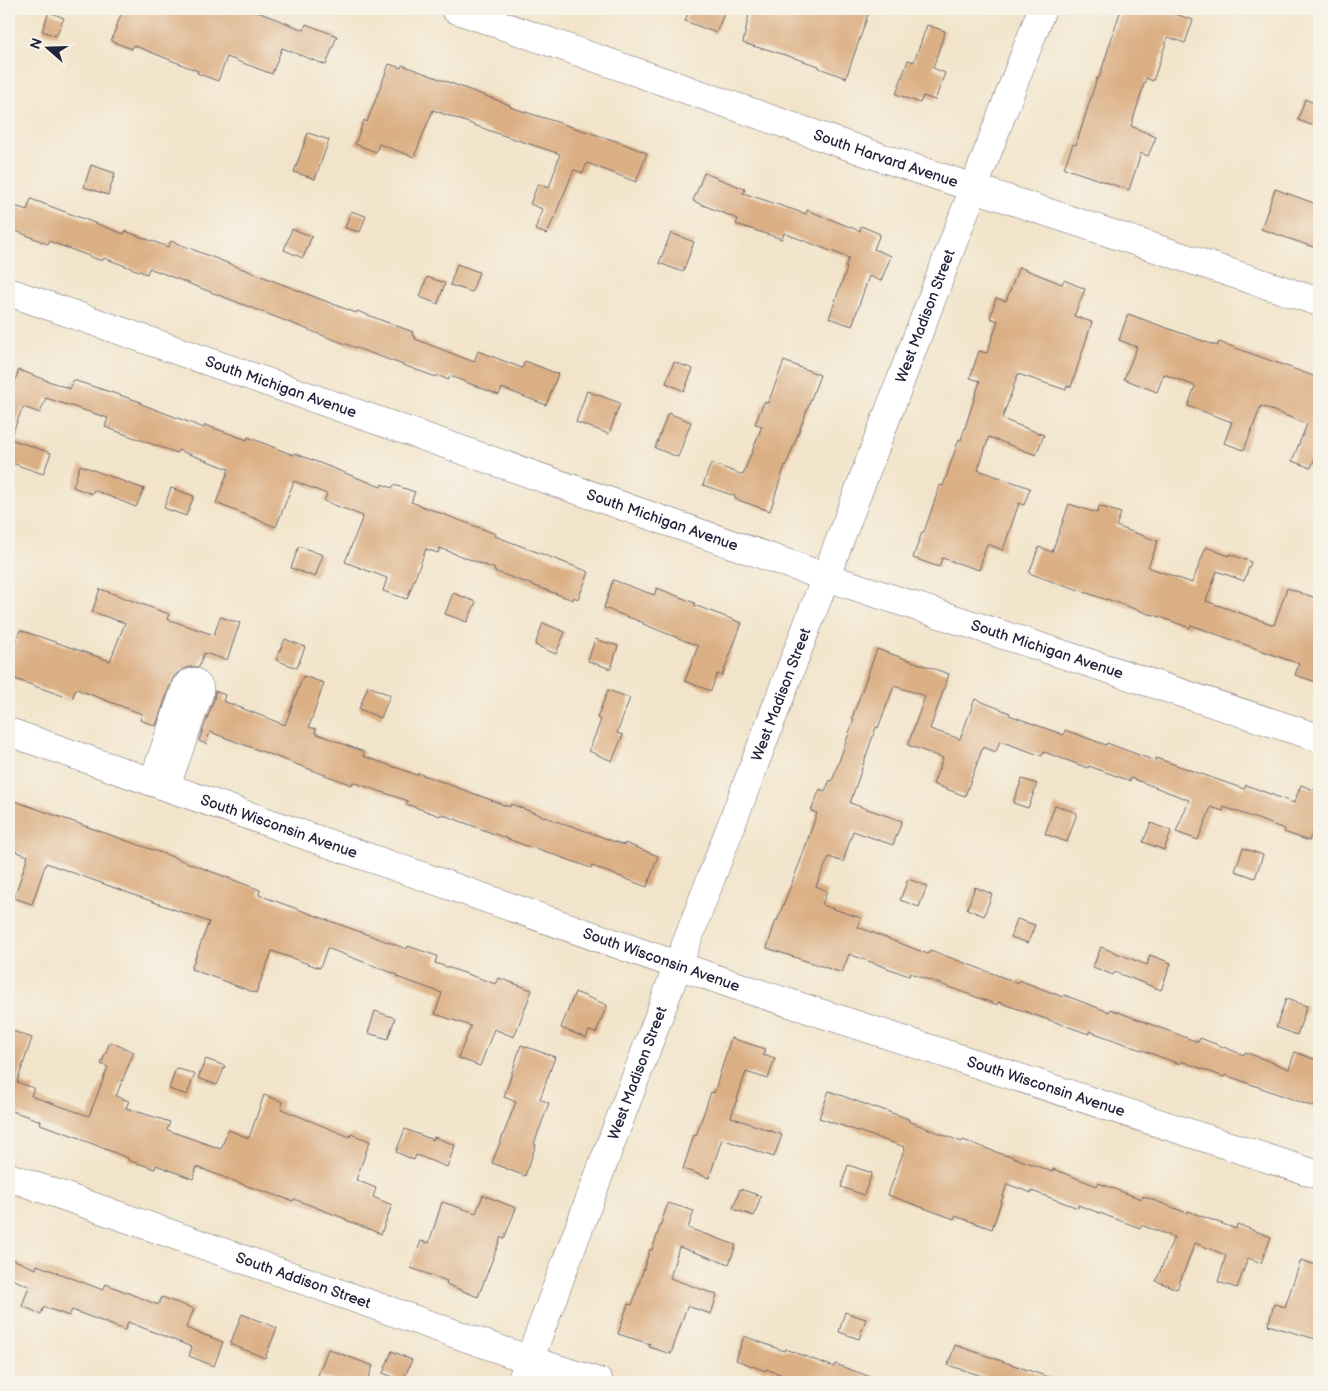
<svg xmlns="http://www.w3.org/2000/svg" width="1328" height="1391" font-family="'Balsamiq Sans',sans-serif">
	<style>
		.building { fill: #dbaf84 }
		.lines { fill: none; stroke-linecap: round; stroke-linejoin: round }
		.minor-casing { stroke: #6b666d; stroke-width: 29 }
		.minor { stroke: #fff; stroke-width: 28 }
		.labels { text-anchor: middle; dominant-baseline: central; stroke-width: 5; stroke-linejoin: round; paint-order: stroke }
		.street-label { font-size: 15px; fill: #22223b; stroke: #f7f3e8 }
	</style>
	<rect width="100%" height="100%" fill="#f7f3e8"/>
	<filter id="ink" filterUnits="userSpaceOnUse"><feTurbulence type="fractalNoise" baseFrequency=".02" numOctaves="2"/><feDisplacementMap in="SourceGraphic" scale="10" xChannelSelector="R" yChannelSelector="G"/><feConvolveMatrix kernelMatrix="1 2 1 2 8 2 1 2 1" color-interpolation-filters="sRGB"/></filter>
	<filter id="wash" filterUnits="userSpaceOnUse"><feTurbulence type="fractalNoise" baseFrequency=".0096" numOctaves="4" result="noise"/><feDisplacementMap in="SourceGraphic" scale="20" xChannelSelector="R" yChannelSelector="G"/><feGaussianBlur stdDeviation="1.12" result="paint"/><feColorMatrix in="noise" values="0 0 0 0 0 0 0 0 0 0 0 0 0 0 0 0 0 1.4 0 .05"/><feComposite in="paint" operator="in"/></filter>
	<g filter="url(#wash)">
		<rect width="100%" height="100%" fill="#f2e4ca"/>
		<g id="blocks">
			<path class="building" d="M123 9H250L304 30 306 24 337 36 326 65 282 48 272 74 227 57 218 81 197 73 198 71 133 45 132 49 111 41Z
				M690 9H726L716 33 685 21Z
				M750 9H870L846 78 819 68V66L763 48V49L743 43Z
				M1121 9H1160L1193 20 1185 43 1168 37 1153 81 1146 78 1131 126 1156 137 1148 156 1141 153 1129 190 1064 168 1073 144 1076 145 1097 78H1099Z
				M49 12 64 18 56 36 42 31Z
				M927 25 945 31 933 68 945 73 935 100 923 96 920 103 896 94 908 60 914 62Z
				M389 64 401 68 402 65 510 105V107L616 141 647 153 636 182 587 163 583 173 574 170 547 234 535 230 542 209 530 204 538 184 549 188 560 154 499 134 433 110 414 157 379 144 376 152 355 144 364 120 367 122Z
				M1305 99 1319 105V128L1298 120Z
				M308 133 329 140 315 179 294 172Z
				M91 165 115 173 108 195 84 187Z
				M704 173 745 189 743 193 806 214 807 210 860 231 861 226 880 234 874 249 891 256 881 281 869 276 852 326 829 318 847 268 845 267 849 258 784 233 782 239 736 224 738 219 693 201Z
				M1275 189 1319 205V249L1261 229Z
				M31 199 124 234 125 231 168 247 171 241 356 313 357 311 413 332 412 335 416 337 415 339 474 362 478 351 522 368 525 361 558 374 546 405 502 388 499 395 450 376 448 380 437 375 436 377 332 339 149 268 147 274 104 258 102 261 49 241 48 244 9 228V204L27 210Z
				M351 211 366 216 360 232 345 228Z
				M292 229 312 236 303 258 284 250Z
				M671 233 694 242 683 272 659 263Z
				M457 264 479 272 472 292 450 285Z
				M1019 267 1062 284 1064 280 1085 289 1074 316 1092 322 1071 387 1067 386 1066 390 1018 374 1002 419 1044 435 1036 455 989 437 978 470 1030 488 1024 505 1019 503 1003 550 987 544 979 570 942 558 939 567 913 558 922 532H924L940 485 943 486 959 439 961 440 980 381 970 378 979 351 987 353 998 321 990 318 996 298 1006 301Z
				M427 277 445 283 438 304 420 297Z
				M1128 314 1217 346 1219 342 1319 378V447L1311 468 1292 461 1307 424 1261 406 1244 450 1224 443 1232 422 1188 406 1195 386 1164 374 1157 392 1124 379 1137 347 1119 340Z
				M784 361 820 375 786 466 785 465 770 511 735 499V496L703 485 711 463 743 475 762 426 755 424 764 402 768 403Z
				M674 362 693 369 684 391 666 383Z
				M19 370 70 389 73 380 141 402V404L204 428 205 425 247 440 248 437 293 455 294 453 381 487 382 484 392 488 394 485 415 492 411 502 496 534 495 536 589 572 578 599 574 597 573 600 494 571 495 569 440 548 438 553 426 549 407 599 383 591 387 578 345 562 363 516 324 501 327 494 294 481 276 527 216 503 229 469 178 450 177 453 105 427 108 418 46 398 40 413 23 407 10 439 51 453 43 474 9 462V396Z
				M587 391 620 403 609 434 576 422Z
				M668 413 691 422 678 457 655 448Z
				M80 465 144 489 136 507 94 490 92 494 73 487Z
				M171 488 194 496 186 516 164 508Z
				M1069 504 1097 513 1099 506 1121 513 1116 526 1158 541 1148 567 1192 583 1206 547 1229 556 1230 554 1251 562 1244 581 1217 571 1206 601 1274 625 1287 588 1319 599V683L1295 675 1299 664 1191 625 1190 628 1152 614V615L1107 599V600L1062 584V585L1029 573 1039 547 1052 552Z
				M299 546 323 555 315 577 291 568Z
				M613 580 654 595 657 588 695 603 694 605 742 623 722 676 717 674 711 691 685 681 698 646 643 624 644 623 604 608Z
				M100 589 169 614 167 619 214 635 220 617 240 623 227 660 204 653 199 667H190L183 669 174 676 170 685 156 726 140 720 142 714 76 689 72 699 9 677V661L20 630 110 661 125 623 92 612Z
				M453 593 476 602 467 622 445 614Z
				M543 623 565 632 556 654 535 645Z
				M285 639 305 647 297 668 276 660Z
				M595 639 618 646 611 669 588 661Z
				M877 649 949 674 930 729 960 739 975 699 1010 713 1009 715 1064 735 1065 730 1106 745 1107 743 1155 761 1156 758 1244 789 1246 785 1294 803 1301 785 1319 792V815L1309 841 1284 832 1285 829 1224 807 1223 811 1211 807 1198 840 1176 832 1189 800 1131 778 1130 781 1089 766 1088 768 1044 752 1042 756 1000 741 996 752 983 747 965 796 933 784 943 758 908 745 925 696 894 686 878 728 876 727 850 803 902 821 893 845 853 831 843 862 829 857 816 886 827 891 822 905 861 918 858 927 928 954 930 950 1018 983 1019 980 1063 997 1064 995 1109 1012 1110 1009 1198 1042 1200 1038 1244 1055 1245 1052 1289 1069 1295 1052 1319 1061V1092L1314 1107 1225 1075 1224 1077 1181 1061 1180 1064 1089 1031V1034L998 1002V1005L910 973 909 976 849 954 842 973 767 948 776 920 777 921 800 862 817 813 811 811 820 789 825 791 830 780 832 781 854 719 852 718Z
				M303 676 324 683 309 727 316 729 315 733 364 752 363 756 417 775 418 773 510 807 511 804 569 826V825L624 845 625 843 658 856 647 887 592 866 591 868 533 847 532 848 441 814 440 816 406 804 408 801 353 782 352 785 210 732 206 744 199 741 214 699 215 691 225 695 223 701 285 725Z
				M368 686 390 695 381 718 359 709Z
				M608 690 630 698 617 733 623 735 612 761 589 751 601 720 597 718Z
				M1022 779 1037 784 1028 808 1013 803Z
				M9 799 170 856 260 890 259 895 407 949 408 946 437 956 435 963 496 984 499 978 532 990 514 1037 494 1029 480 1066 458 1058 471 1026 435 1014 442 993 397 977 398 975 327 948 320 968 272 951 256 993 191 969 209 922 46 863 32 904 14 898 28 856 9 849Z
				M1055 805 1077 813 1067 842 1045 834Z
				M1151 823 1171 831 1164 850 1143 842Z
				M1243 848 1263 855 1255 878 1235 871Z
				M908 879 927 886 919 907 900 900Z
				M975 887 992 894 984 916 967 909Z
				M1017 919 1035 925 1028 943 1011 937Z
				M1101 947 1147 965 1150 955 1171 963 1161 990 1115 972 1113 975 1093 967Z
				M575 992 607 1005 596 1033 589 1031 586 1038 561 1028Z
				M1286 999 1307 1006 1297 1035 1276 1027Z
				M375 1011 395 1018 388 1039 368 1033Z
				M13 1031 32 1038 17 1082 34 1088 31 1096 89 1116 108 1067 101 1064 110 1042 134 1052 116 1096 129 1101 126 1108 170 1122 167 1130 221 1149 228 1130 249 1138 264 1095 283 1102 281 1109 350 1137 351 1134 370 1141 356 1180 376 1188 373 1197 392 1205 381 1234 346 1220V1219L294 1199 293 1201 247 1186 197 1167 193 1179 156 1165 155 1169 128 1160V1158L80 1139V1138L40 1124 41 1121 9 1110V1043Z
				M731 1038 765 1049 763 1055 775 1058 768 1079 746 1072 731 1117 782 1135 774 1157 722 1139 709 1178 683 1169 694 1135 696 1136 711 1092 714 1093Z
				M521 1045 555 1057 540 1099 549 1103 534 1144 536 1145 525 1176 492 1163 516 1102 504 1097Z
				M206 1059 225 1066 217 1085 198 1078Z
				M176 1068 195 1074 187 1095 169 1089Z
				M829 1091 875 1108V1107L909 1119 908 1121 962 1142 963 1140 1007 1156 1008 1155 1052 1172 1053 1169 1097 1186 1098 1183 1142 1199 1143 1196 1187 1213 1188 1211 1236 1229 1237 1224 1271 1237 1261 1263 1248 1258 1237 1288 1218 1282 1226 1255 1195 1243 1177 1289 1156 1281 1174 1237 1141 1225 1140 1228 1078 1205V1208L1032 1191V1193L1007 1184 992 1229 955 1216 954 1219 888 1195 905 1147 819 1118Z
				M405 1129 433 1140 434 1137 455 1145 447 1167 416 1155 414 1160 396 1152Z
				M848 1165 872 1173 864 1195 841 1187Z
				M740 1189 761 1196 754 1216 733 1209Z
				M483 1195 516 1208 504 1239 501 1237 478 1297 446 1284 447 1281 411 1268 421 1241 429 1243 442 1202 476 1213Z
				M668 1203 694 1211 688 1228 736 1245 729 1264 679 1247 670 1278 717 1295 711 1314 687 1306 671 1354 649 1347 650 1344 618 1334 628 1304 632 1305 650 1249 652 1250Z
				M9 1258 36 1269 37 1265 103 1290 106 1284 158 1305 162 1297 194 1309 186 1328 223 1342 214 1366 189 1356 192 1347 128 1322 125 1330 72 1310 69 1316 44 1307 41 1314 22 1306 29 1286 9 1278Z
				M1301 1260 1319 1266V1340L1268 1325 1274 1304 1285 1307Z
				M845 1312 866 1319 859 1339 839 1332Z
				M242 1314 277 1328 265 1358 230 1344Z
				M744 1336 784 1351 785 1349 834 1367 835 1364 879 1380 878 1382H802L766 1369V1371L736 1360Z
				M955 1345 1057 1380 1056 1382H1001L948 1365Z
				M328 1349 373 1366 367 1382H337L318 1375Z
				M392 1351 412 1360 403 1381 383 1373Z"/>
		</g>
	</g>
	<g filter="url(#ink)">
		<use href="#blocks" fill-opacity="0" stroke="#6b666d" stroke-width="1"/>
		<g class="lines">
			<defs>
				<g id="minor">
					<path id="s1" d="M455 9 880 157 1319 302"/>
					<path id="s2" d="M9 292 826 577 1319 738"/>
					<path id="s3" d="M9 732 734 985 1319 1175"/>
					<path d="M153 782 185 690 188 684 194 682 199 687V694L166 786"/>
					<path id="s4" d="M9 1177 530 1360 599 1382"/>
					<path id="s5" d="M521 1382 678 965 1042 9"/>
				</g>
			</defs>
			<use href="#minor" class="minor-casing"/>
			<use href="#minor" class="minor"/>
		</g>
	</g>
	<g class="labels">
		<g class="street-label">
			<text stroke="none"><textPath href="#s1" startOffset="456">South Harvard Avenue</textPath></text>
			<text stroke="none"><textPath href="#s5" startOffset="1140">West Madison Street</textPath></text>
			<text stroke="none"><textPath href="#s2" startOffset="288">South Michigan Avenue</textPath></text>
			<text stroke="none"><textPath href="#s2" startOffset="692">South Michigan Avenue</textPath></text>
			<text stroke="none"><textPath href="#s2" startOffset="1098">South Michigan Avenue</textPath></text>
			<text stroke="none"><textPath href="#s5" startOffset="735">West Madison Street</textPath></text>
			<text stroke="none"><textPath href="#s3" startOffset="286">South Wisconsin Avenue</textPath></text>
			<text stroke="none"><textPath href="#s3" startOffset="691">South Wisconsin Avenue</textPath></text>
			<text stroke="none"><textPath href="#s5" startOffset="330">West Madison Street</textPath></text>
			<text stroke="none"><textPath href="#s3" startOffset="1096">South Wisconsin Avenue</textPath></text>
			<text stroke="none"><textPath href="#s4" startOffset="312">South Addison Street</textPath></text>
		</g>
	</g>
	<rect width="1328" height="1391" fill="none" stroke="#f7f3e8" stroke-width="30"/>
	<g transform="translate(48 48) rotate(290)" stroke="#f7f3e8" stroke-width="4" paint-order="stroke">
	<path d="M0-4L9 19L0 12L-9 19Z" fill="#22223b"/>
	<text y="-8" font-size="14" font-weight="bold" text-anchor="middle" fill="#22223b">N</text>
	</g>
</svg>
